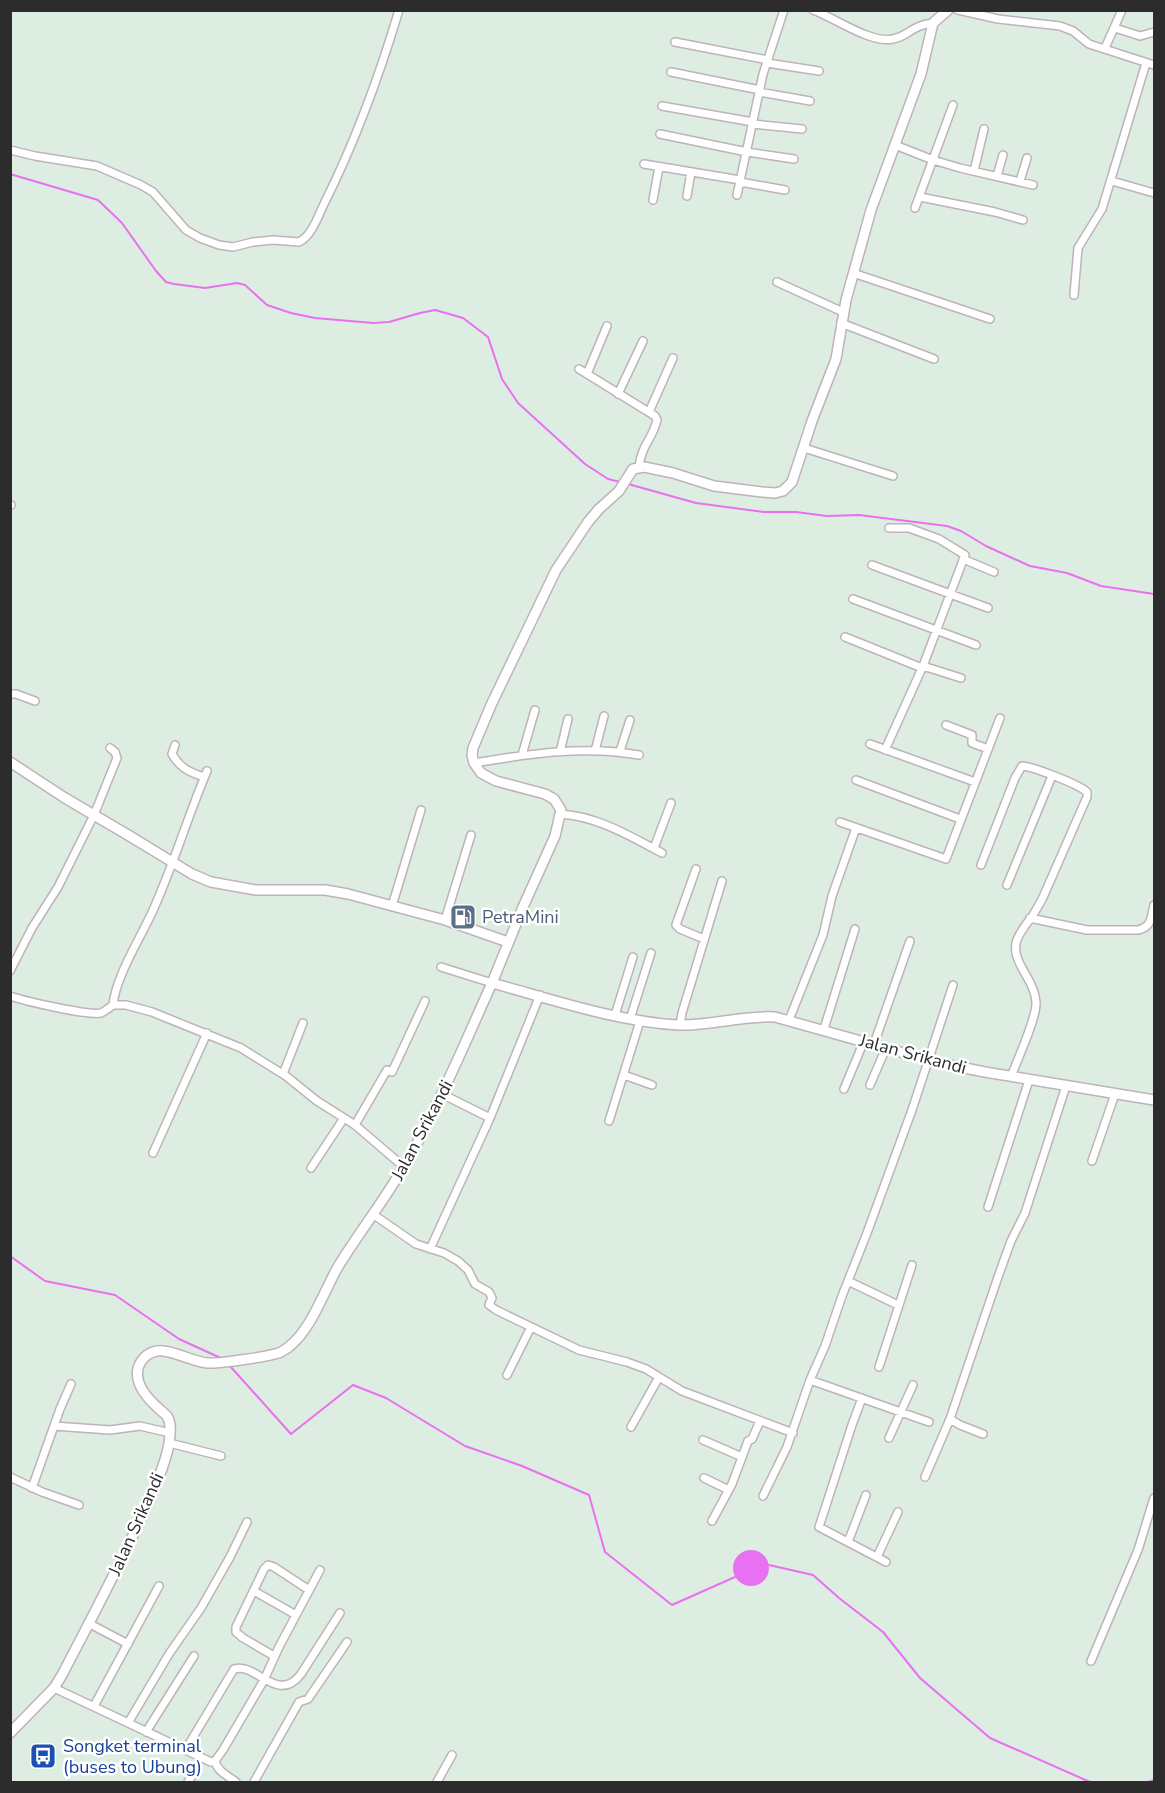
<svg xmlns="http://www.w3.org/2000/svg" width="1165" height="1793" font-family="'Nunito Sans',sans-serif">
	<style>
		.water { fill: #e970f0 }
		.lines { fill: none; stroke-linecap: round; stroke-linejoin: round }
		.stream { stroke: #e970f0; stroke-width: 2 }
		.minor-casing { stroke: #bfb2b9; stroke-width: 10 }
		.tertiary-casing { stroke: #bfb2b9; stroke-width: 12 }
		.minor { stroke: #fff; stroke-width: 7 }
		.tertiary { stroke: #fff; stroke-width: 9 }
		.labels { text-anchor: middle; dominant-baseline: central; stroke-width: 5; stroke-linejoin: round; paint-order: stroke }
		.service-label { font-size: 18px; fill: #4e5e75; stroke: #fff; text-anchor: start }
		.street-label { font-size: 18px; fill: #2c2c2c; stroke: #fff }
		.transit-label { font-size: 18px; fill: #164399; stroke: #fff; text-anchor: start }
	</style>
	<rect width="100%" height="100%" fill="#deede1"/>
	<path class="water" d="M733 1568a18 18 0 1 1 36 0a18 18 0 1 1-36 0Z"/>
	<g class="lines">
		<path class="stream" d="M10 174 98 200 122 223 156 271 166 282 174 284 205 288 237 283 245 285 267 305 291 313 315 318 373 323 389 322 420 313 435 310 463 318 488 337 502 379 518 403 585 464 608 479 620 482
			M628 484 696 503 764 512H796L827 516 859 515 947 526 961 531 986 546 1030 566 1067 573 1101 586 1154 594
			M10 1256 45 1281 115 1295 179 1339 223 1359
			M229 1365 291 1434 353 1385 386 1398 465 1446 522 1466 589 1495 605 1552 672 1605 735 1577
			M769 1565 813 1575 839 1598 883 1632 920 1678 990 1738 1090 1782
			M1148 1782 1154 1780"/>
		<defs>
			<path id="minor" d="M813 10C835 18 871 44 893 39 909 36 912 25 933 23
				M958 10 998 19 1060 26 1073 31 1089 44 1154 65
				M1115 28 1140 36 1154 32
				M675 42 768 60
				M1105 48 1122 10
				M767 63 819 71
				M671 72 760 90
				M759 92 810 101
				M662 106 753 122
				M753 124 802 129
				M660 134 747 152 794 159
				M895 145 933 160 960 168 1033 185
				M10 150 35 156 97 166 141 185 153 192 186 230 200 238 219 245 233 247 253 242 273 240 299 242C312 236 318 216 324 204 355 142 379 77 399 10
				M644 164 740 180
				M974 171 984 129
				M997 176 1003 155
				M1020 181 1027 158
				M1112 181 1154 193
				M740 182 785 190
				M737 195 763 74 784 10
				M687 196 691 172
				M920 197 995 212 1023 220
				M653 200 659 167
				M915 208 953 105
				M853 273 990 319
				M777 282 843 312
				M1074 295 1078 248 1102 209 1146 63
				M841 323 934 359
				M579 369 655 416 657 420C653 438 641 446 639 467
				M587 374 607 326
				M618 394 643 341
				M649 412 673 358
				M804 448 893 476
				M10 505H11
				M963 559 994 572
				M872 565 988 608
				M853 599 976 645
				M845 637 922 668
				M923 666 961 678
				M10 694H16L35 701
				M946 725 972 735V743L988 749
				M870 744 975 782
				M175 745 172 754C180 768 189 772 204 777
				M885 750 923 666 965 555 939 539 909 528H889
				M595 751 604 716
				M620 751 630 720
				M560 752 568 719
				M522 755 535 710
				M474 763C528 754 584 745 639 755
				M856 780 960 819
				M560 814C597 816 630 836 662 853
				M840 822 946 859 1000 718
				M654 848 671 803
				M981 865 1015 778 1022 766C1032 766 1080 785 1087 792V797L1044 895C1041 902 1037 908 1033 915 1019 934 1008 944 1022 968 1028 979 1035 989 1036 1002 1037 1018 1017 1060 1011 1077
				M696 869 676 925 680 929 704 939
				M1007 885 1052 776
				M392 906 421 810
				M1030 918 1087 930H1138C1152 927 1151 917 1154 905
				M445 920 471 835
				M441 967 492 983
				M10 971 32 928 58 887 94 815 117 758 115 752 110 748
				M10 996C25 1001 89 1016 101 1013 105 1011 109 1008 113 1005H126L152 1012 241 1048 286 1076 317 1101 355 1125 404 1167
				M113 1005C116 975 142 936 154 908 174 863 188 816 207 771
				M615 1015 633 957
				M630 1019 651 953
				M789 1020 823 935 832 896 856 828
				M680 1025 682 1013 722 881
				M824 1029 855 929
				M874 1044 910 941
				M283 1074 303 1023
				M624 1075 652 1085
				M870 1085 886 1048
				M844 1089 864 1041
				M442 1094 490 1118
				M609 1121 640 1021
				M355 1125 387 1070 392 1072 425 1001
				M153 1153 207 1033
				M1092 1161 1115 1094
				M311 1168 344 1118
				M988 1207 1029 1080
				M374 1215 416 1244 444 1253 458 1261 468 1270 475 1284 489 1292 492 1298 489 1305 496 1310 579 1350 627 1362 646 1369 682 1391 793 1433
				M430 1249 490 1118 540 995
				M848 1281 898 1305
				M879 1367 912 1265
				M507 1375 531 1327
				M810 1380 929 1422
				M862 1398 852 1425 819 1527 886 1562
				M950 1419 960 1425 983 1434
				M54 1426 110 1430 140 1426 170 1433
				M631 1427 659 1377
				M889 1438 913 1385
				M703 1440 742 1457
				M169 1443 221 1456
				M10 1477 42 1492 79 1505
				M925 1477 950 1419 998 1277 1011 1241 1025 1213 1066 1086
				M704 1478 729 1490
				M32 1488 60 1409 71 1384
				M763 1496 787 1447 810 1380 825 1346 842 1296 867 1233 912 1110 953 985
				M712 1521 732 1484 748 1441 752 1439 760 1421
				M848 1542 866 1495
				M877 1557 898 1512
				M254 1591 296 1615
				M88 1623 128 1644
				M274 1656 243 1638 236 1632V1627L264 1569 268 1565 274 1567 309 1590
				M1091 1661 1138 1550 1154 1498
				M54 1688 211 1762 215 1761 223 1750 264 1680 279 1647 320 1570
				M94 1706 159 1586
				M128 1723 169 1654 201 1608 230 1557 247 1522
				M146 1732 194 1656
				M186 1749 234 1669C256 1662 278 1705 301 1674L340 1613
				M215 1761C217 1771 228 1776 236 1782
				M188 1782 192 1776
				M254 1782 299 1702 308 1699 347 1642
				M437 1782 452 1755"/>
			<path id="tertiary" d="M10 762 65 798 128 835 192 874 211 882 256 890H325L348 894 445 920 508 942
				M492 983 523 907 555 836 561 810 554 799 545 794 496 781 481 773 474 763 472 755 473 748 492 703 556 570 588 522 599 509 619 491 633 469 644 467 673 473 714 486 762 492 775 493 783 491 792 482 812 421 836 359 846 300 871 210 921 74 933 23 948 10
				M10 1733 54 1688 62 1675C89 1623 117 1571 141 1518 152 1494 164 1469 169 1444 170 1435 172 1424 167 1416 164 1413 160 1410 157 1407 144 1395 129 1376 143 1359 160 1339 187 1362 208 1363 218 1364 273 1356 281 1352 309 1338 323 1292 339 1265 364 1225 393 1189 415 1147 444 1094 467 1038 492 983 551 999 618 1022 679 1025 711 1026 742 1015 775 1017L939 1063 985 1072 1154 1100"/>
		</defs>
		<use href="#minor" class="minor-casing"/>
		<use href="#tertiary" class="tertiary-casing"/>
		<use href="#minor" class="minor"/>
		<use href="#tertiary" class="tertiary"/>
	</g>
	<defs>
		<symbol id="fuel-square" viewBox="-11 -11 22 22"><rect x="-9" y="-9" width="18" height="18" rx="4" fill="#5c6f8a" stroke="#fff"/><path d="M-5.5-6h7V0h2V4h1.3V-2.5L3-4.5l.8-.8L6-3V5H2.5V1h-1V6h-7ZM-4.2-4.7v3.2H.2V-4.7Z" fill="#fff"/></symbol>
		<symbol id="bus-square" viewBox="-11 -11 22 22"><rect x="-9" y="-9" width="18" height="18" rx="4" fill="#1a4fb4" stroke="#fff"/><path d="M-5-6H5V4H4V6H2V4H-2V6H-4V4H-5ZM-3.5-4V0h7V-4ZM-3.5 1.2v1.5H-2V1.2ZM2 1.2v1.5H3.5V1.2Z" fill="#fff"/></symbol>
	</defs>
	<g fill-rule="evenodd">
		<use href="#fuel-square" x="448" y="902" width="30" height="30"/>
		<use href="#bus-square" x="28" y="1741" width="30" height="30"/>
	</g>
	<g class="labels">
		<g class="service-label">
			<text x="482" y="917">PetraMini</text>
		</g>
		<g class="street-label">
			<text transform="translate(913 1054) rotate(15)">Jalan Srikandi</text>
			<text transform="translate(422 1130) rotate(-62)">Jalan Srikandi</text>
			<text transform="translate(136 1524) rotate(-66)">Jalan Srikandi</text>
		</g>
		<g class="transit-label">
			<text x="63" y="1746">Songket terminal<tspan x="63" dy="21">(buses to Ubung)</tspan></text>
		</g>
	</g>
	<rect width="1165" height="1793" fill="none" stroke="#2c2c2c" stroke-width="24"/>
</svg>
